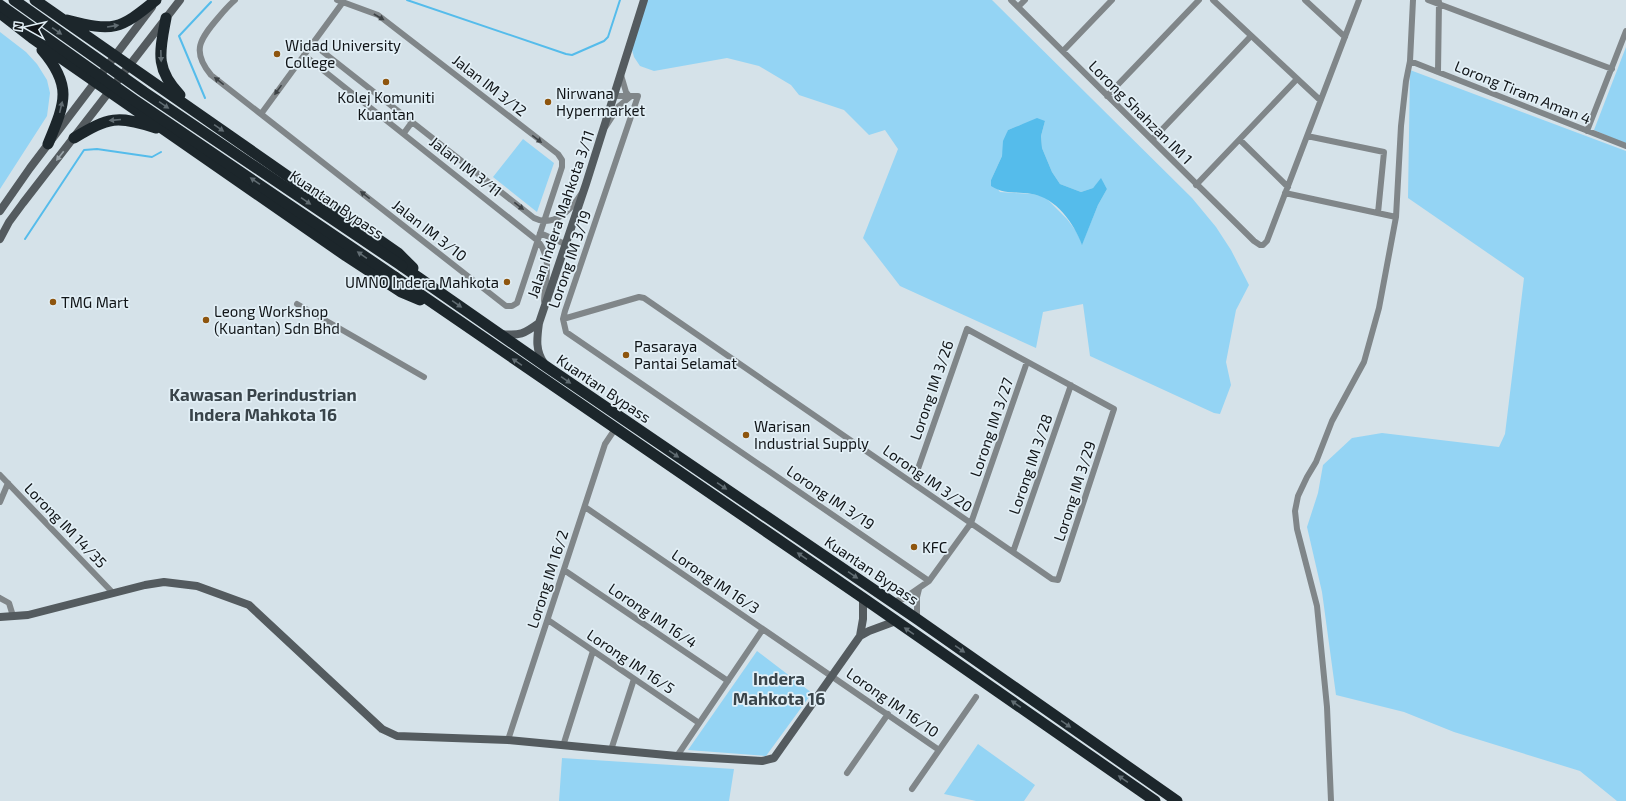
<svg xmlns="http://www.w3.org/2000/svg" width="1626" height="801" font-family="'Exo 2',sans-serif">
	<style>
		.green { fill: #94d4f4; fill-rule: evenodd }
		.water { fill: #55bceb }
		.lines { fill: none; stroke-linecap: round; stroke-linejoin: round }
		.stream { stroke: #55bceb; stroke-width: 2 }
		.street { stroke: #808689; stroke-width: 6 }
		.secondary { stroke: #545b5f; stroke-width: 8 }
		.highway { stroke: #1c262b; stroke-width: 11 }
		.highway-bridge { stroke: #1c262b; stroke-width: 11 }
		.oneway { fill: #3d4245 }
		.oneway2 { fill: #616c72 }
		.oneway3 { fill: #9ba5aa }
		.poi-dot { fill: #8e550e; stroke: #e2eff6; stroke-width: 1.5 }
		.labels { text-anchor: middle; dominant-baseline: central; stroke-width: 3.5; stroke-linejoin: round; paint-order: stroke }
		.poi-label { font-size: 15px; fill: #101417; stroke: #e2eff6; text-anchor: start }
		.street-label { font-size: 15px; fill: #101417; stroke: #e2eff6 }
		.quarter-label { font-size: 17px; font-weight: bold; fill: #39444a; stroke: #e2eff6 }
	</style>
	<rect width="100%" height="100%" fill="#d5e2e9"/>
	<path class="green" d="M644 0H992L1192 198 1216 227 1231 250 1249 285 1236 310 1226 362 1231 385 1220 414 1214 413 1090 356 1083 304 1043 312 1036 348 900 286 863 238 898 149 885 130 869 135 844 110 799 95 791 85 759 66 727 58 654 71 640 66 634 57 630 43ZM1045 121 1041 136 1042 148 1052 172 1060 184 1081 192 1093 188 1101 179 1107 189 1098 205 1082 244 1076 231 1067 219 1045 197 1032 194 1000 192 991 180 1002 156 1008 130 1020 125Z
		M0 32 26 52 37 64 47 80 50 93 47 116 0 189Z
		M1626 47V144L1594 130Z
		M1410 70 1626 151V801H1617L1580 771 1454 732 1404 712 1336 695 1322 592 1307 527 1318 493 1323 465 1352 438 1382 433 1499 447 1505 434 1524 278 1408 198Z
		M523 139 554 163 537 212 493 177Z
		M757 651 812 693 766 756 688 750Z
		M978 744 1035 785 1024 801H976L944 794Z
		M562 758 734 769 729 801H559Z"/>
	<path class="water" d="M1037 118 1045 121 1041 136 1042 148 1052 172 1060 184 1081 192 1093 188 1101 178 1107 189 1098 205 1082 245C1074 223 1056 198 1032 194 1016 191 1005 195 991 186V180L1002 156 1003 141 1008 130Z"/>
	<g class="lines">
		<path class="stream" d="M407 0 566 54 572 55 604 41 608 37 620 0
			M205 98 179 36 211 2
			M25 239 84 150 97 149 152 157 161 152"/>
		<path class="street" d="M235 0C229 5 223 12 218 18 200 39 191 51 211 75L506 306H512L517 303 562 167V160L558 154 378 15 337 0
			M1011 0 1254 241 1260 245H1263L1267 241 1359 0
			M1213 0 1320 100
			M1305 0 1345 37
			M1428 0 1612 69
			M1018 7 1025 0
			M313 44 534 218C554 228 571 210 581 194
			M1063 51 1112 0
			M304 55 538 241C553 260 545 279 544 301
			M1410 61 1626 146
			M1438 72 1439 2
			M621 75 626 92 630 97
			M613 96H638L565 311 563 319 566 332 929 581
			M1107 96 1199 0
			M261 114 343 2
			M606 126 619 106 630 97
			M1587 131 1626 31
			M404 133 412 122
			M1307 136 1384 152 1378 213
			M1152 140 1251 36
			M1240 140 1288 187
			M1196 185 1297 79
			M1285 193 1396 217
			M540 233 565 244
			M297 304 424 377
			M563 319 639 297 644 298 1052 579 1058 580 1114 409 967 329 913 483
			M0 475 113 593
			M0 502 8 483
			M585 507 939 750
			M1013 552 1071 385
			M564 570 728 681
			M0 598 9 603 13 616
			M892 602 903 599 929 581 971 523 1027 362
			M917 619V597L919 589
			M548 620 699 723
			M508 740 605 444 615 429
			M563 746 593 651
			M611 750 634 679
			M677 756 763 629
			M847 773 888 714
			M912 789 976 697
			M1331 801 1327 707 1317 606 1297 529 1295 511 1298 496 1307 477 1316 462 1332 421 1364 362 1379 308 1396 217 1401 126 1406 81 1410 61 1413 0"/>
		<path class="secondary" d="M0 211 30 168 152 7
			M0 239 9 222 23 203 180 0
			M501 334C520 336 524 334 539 323
			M544 363C535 350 537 338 539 323L586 184 644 0
			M0 617 28 615 145 585 164 582 197 586 249 605 382 729 397 736 508 740 677 756 762 761 774 758 860 636 863 619V598
			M860 636 869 631 896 621"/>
		<path class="highway" d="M35 0 398 253 413 268
			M0 13 32 38 346 256 401 292 420 300
			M166 18C160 51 154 68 180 95
			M67 20C114 32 119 30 156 0
			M42 50C73 86 65 103 48 144
			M74 138C109 117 117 115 156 128
			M402 266 547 367 917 619 1177 801
			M395 277 863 598 1155 801"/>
		<path class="highway-bridge" d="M14 0 144 92 402 266
			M0 5 134 100 395 277"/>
	</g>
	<defs><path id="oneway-solid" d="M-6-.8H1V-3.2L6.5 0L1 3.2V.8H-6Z"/></defs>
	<g class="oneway">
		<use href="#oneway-solid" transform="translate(379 17) rotate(30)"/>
		<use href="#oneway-solid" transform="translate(219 81) rotate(-142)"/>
		<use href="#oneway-solid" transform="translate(278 90) rotate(126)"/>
		<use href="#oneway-solid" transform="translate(537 139) rotate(37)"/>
		<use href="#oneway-solid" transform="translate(365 195) rotate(-142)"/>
		<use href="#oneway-solid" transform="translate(519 206) rotate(38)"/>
	</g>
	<g class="oneway2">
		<use href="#oneway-solid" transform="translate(113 26) rotate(-9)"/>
		<use href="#oneway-solid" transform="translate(57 31) rotate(35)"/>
		<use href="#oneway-solid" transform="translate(161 56) rotate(88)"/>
		<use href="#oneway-solid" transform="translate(164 105) rotate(34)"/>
		<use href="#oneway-solid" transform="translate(61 107) rotate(-77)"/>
		<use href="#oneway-solid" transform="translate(115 120) rotate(175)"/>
		<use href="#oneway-solid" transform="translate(219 128) rotate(35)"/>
		<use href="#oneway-solid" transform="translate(255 181) rotate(-146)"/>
		<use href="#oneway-solid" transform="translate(306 201) rotate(34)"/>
		<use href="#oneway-solid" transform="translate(362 255) rotate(-145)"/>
		<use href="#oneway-solid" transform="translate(457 304) rotate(35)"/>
		<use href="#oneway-solid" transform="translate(517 362) rotate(-146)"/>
		<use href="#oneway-solid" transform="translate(566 380) rotate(34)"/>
		<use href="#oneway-solid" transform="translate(674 454) rotate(34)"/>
		<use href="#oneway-solid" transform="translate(722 486) rotate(34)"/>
		<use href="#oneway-solid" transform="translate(802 556) rotate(-146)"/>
		<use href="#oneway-solid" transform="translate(853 575) rotate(34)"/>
		<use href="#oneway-solid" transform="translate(909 631) rotate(-145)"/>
		<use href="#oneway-solid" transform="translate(960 649) rotate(35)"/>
		<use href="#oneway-solid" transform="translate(1016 704) rotate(-145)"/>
		<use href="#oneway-solid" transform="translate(1066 724) rotate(35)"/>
		<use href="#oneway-solid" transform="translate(1123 779) rotate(-145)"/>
	</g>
	<use class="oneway3" href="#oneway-solid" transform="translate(60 156) rotate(128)"/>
	<g class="poi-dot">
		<circle cx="277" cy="54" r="4"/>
		<circle cx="386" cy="82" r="4"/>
		<circle cx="548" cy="102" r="4"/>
		<circle cx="507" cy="282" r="4"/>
		<circle cx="53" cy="302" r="4"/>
		<circle cx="206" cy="320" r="4"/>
		<circle cx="626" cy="355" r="4"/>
		<circle cx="746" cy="435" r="4"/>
		<circle cx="914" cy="547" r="4"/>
	</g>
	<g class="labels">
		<g class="poi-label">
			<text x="285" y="45">Widad University<tspan x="285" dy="17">College</tspan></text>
			<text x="556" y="93">Nirwana<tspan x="556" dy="17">Hypermarket</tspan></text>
			<text x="386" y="97" text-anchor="middle">Kolej Komuniti<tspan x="386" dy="17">Kuantan</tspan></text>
			<text x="499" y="282" text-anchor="end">UMNO Indera Mahkota</text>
			<text x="61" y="302">TMG Mart</text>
			<text x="214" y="311">Leong Workshop<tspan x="214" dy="17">(Kuantan) Sdn Bhd</tspan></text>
			<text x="634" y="346">Pasaraya<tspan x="634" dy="17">Pantai Selamat</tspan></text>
			<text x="754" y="426">Warisan<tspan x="754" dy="17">Industrial Supply</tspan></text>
			<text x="922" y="547">KFC</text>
		</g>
		<g class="street-label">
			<text transform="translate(490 85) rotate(38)">Jalan IM 3/12</text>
			<text transform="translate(1523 92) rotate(22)">Lorong Tiram Aman 4</text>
			<text transform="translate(1141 112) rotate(45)">Lorong Shahzan IM 1</text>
			<text transform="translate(466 166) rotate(38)">Jalan IM 3/11</text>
			<text transform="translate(337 204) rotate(34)">Kuantan Bypass</text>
			<text transform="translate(560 214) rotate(-71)">Jalan Indera Mahkota 3/11</text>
			<text transform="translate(430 230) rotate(38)">Jalan IM 3/10</text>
			<text transform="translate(569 259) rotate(-71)">Lorong IM 3/19</text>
			<text transform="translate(604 388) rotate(34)">Kuantan Bypass</text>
			<text transform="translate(931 390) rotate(-71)">Lorong IM 3/26</text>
			<text transform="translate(991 427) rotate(-71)">Lorong IM 3/27</text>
			<text transform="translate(1030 464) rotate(-71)">Lorong IM 3/28</text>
			<text transform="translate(928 478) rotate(35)">Lorong IM 3/20</text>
			<text transform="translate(1074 491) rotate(-72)">Lorong IM 3/29</text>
			<text transform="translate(831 497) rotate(34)">Lorong IM 3/19</text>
			<text transform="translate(66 525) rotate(46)">Lorong IM 14/35</text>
			<text transform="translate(872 570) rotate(34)">Kuantan Bypass</text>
			<text transform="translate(547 579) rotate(-72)">Lorong IM 16/2</text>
			<text transform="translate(716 581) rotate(34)">Lorong IM 16/3</text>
			<text transform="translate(653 615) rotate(34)">Lorong IM 16/4</text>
			<text transform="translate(631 661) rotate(34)">Lorong IM 16/5</text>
			<text transform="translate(893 702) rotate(35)">Lorong IM 16/10</text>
		</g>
		<g class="quarter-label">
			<text x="263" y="394">Kawasan Perindustrian<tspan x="263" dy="20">Indera Mahkota 16</tspan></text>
			<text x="779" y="678">Indera<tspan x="779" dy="20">Mahkota 16</tspan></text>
		</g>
	</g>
	<g transform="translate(28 28) rotate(278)" stroke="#e2eff6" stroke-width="3" paint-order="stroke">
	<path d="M0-3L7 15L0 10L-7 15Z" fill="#101417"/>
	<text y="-6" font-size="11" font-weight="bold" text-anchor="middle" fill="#101417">N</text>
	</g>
</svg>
